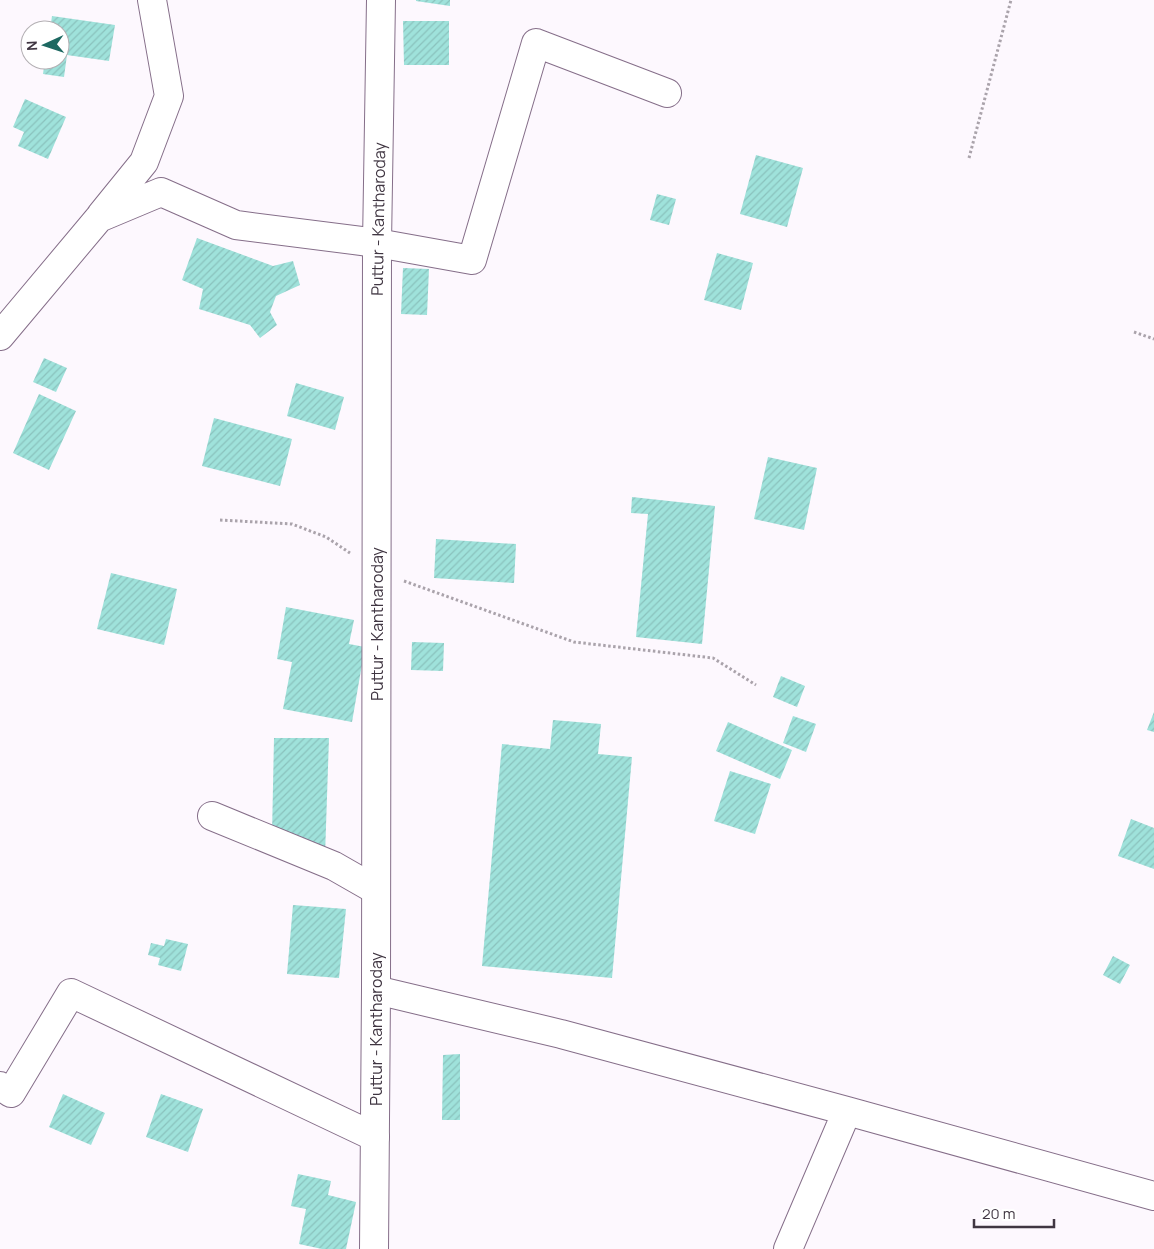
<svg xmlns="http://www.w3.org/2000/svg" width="1154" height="1249" font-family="Manrope,sans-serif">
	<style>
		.building { fill: url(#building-hatch) }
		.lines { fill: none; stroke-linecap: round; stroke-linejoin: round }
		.minor-casing { stroke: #856e89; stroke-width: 30 }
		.major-casing { stroke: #856e89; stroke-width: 30 }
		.path { stroke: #aaa3ab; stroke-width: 3; stroke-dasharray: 2.5 2.5; stroke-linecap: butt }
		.minor { stroke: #fff; stroke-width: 28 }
		.major { stroke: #fff; stroke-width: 28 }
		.labels { text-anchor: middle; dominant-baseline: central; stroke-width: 5; stroke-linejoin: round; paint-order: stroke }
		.street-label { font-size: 16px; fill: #403642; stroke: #fff }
	</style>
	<defs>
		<pattern id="building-hatch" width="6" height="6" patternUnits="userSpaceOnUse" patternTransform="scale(1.25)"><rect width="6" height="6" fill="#9fe2db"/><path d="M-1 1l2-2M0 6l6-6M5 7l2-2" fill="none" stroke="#8ac2bd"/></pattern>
	</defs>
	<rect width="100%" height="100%" fill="#fdf8fe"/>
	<path class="building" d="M416 0H450V6L416 1Z
		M52 16 115 25 109 61 67 55 64 77 43 74 45 60H60V30H50Z
		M403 21H449V65H404Z
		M25 99 66 117 48 159 18 146 24 132 13 127Z
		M756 155 803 168 787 227 740 214Z
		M657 194 676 199 669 225 650 220Z
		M197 238 273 266 293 261 300 285 276 296 270 312 277 325 260 338 250 325 199 309 203 289 182 280Z
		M717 253 753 263 741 310 704 300Z
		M403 268 429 269 427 315 401 314Z
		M44 358 67 368 56 392 33 382Z
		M296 383 344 397 335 430 287 416Z
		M39 394 76 411 49 470 13 453Z
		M214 418 292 439 280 486 202 466Z
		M768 457 817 468 804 530 754 519Z
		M632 497 715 506 702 644 636 637 648 514 631 513Z
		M436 539 516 544 514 583 434 578Z
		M111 573 177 589 164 645 97 629Z
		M286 607 354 620 349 644 365 647 352 722 283 709 292 662 277 659Z
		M412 642 444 643 443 671 411 670Z
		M781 676 805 686 797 707 773 697Z
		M1154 712V732L1147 730Z
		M793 716 816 724 806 752 783 743Z
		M553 720 601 724 598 754 632 757 612 978 482 966 502 744 550 749Z
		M728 722 792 750 780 779 716 751Z
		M274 738H329L325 856 272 834Z
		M730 771 771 784 755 834 714 821Z
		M1131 819 1154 828V869L1118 856Z
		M293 905 346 909 339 978 287 974Z
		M166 939 188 944 181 971 158 965 160 958 148 955 151 943 164 946Z
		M1113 956 1130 965 1120 984 1103 975Z
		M460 1054V1120H442L443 1055Z
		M63 1094 105 1113 91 1145 49 1127Z
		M161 1094 203 1109 188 1152 146 1137Z
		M298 1174 331 1181 328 1195 356 1202 346 1249H322L299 1244 306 1209 291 1206Z"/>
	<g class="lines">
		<defs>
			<path id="minor" d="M101 215 144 162 169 96 152 0
				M0 336 99 218 161 192 236 225 377 243 472 260 536 43 667 93
				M212 816 334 866 376 890
				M376 990 561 1034 847 1111 1154 1196
				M0 1086 11 1093 71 993 375 1137
				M788 1249 847 1111"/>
			<path id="major" d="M374 1249 376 990 377 243 381 0"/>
		</defs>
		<use href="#minor" class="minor-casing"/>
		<use href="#major" class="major-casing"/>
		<path class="path" d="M969 158 1011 0
			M1134 332 1154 339
			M220 520 292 524 326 537 350 553
			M404 581 574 642 713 658 756 685"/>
		<use href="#minor" class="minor"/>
		<use href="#major" class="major"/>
	</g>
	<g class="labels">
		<g class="street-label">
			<text transform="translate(378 219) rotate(-89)">Puttur - Kantharoday</text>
			<text transform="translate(377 624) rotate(-90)">Puttur - Kantharoday</text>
			<text transform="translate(376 1029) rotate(-90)">Puttur - Kantharoday</text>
		</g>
	</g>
	<g transform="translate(45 45) rotate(267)"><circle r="24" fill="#ffffff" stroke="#b3afb3"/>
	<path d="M0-4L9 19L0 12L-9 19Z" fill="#1d6861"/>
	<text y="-8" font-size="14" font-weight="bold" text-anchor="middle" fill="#403642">N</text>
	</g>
	<path d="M974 1219v8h80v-8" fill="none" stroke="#403642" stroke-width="2.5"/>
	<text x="982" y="1219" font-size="15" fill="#403642" stroke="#ffffff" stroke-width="4" paint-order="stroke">20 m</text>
</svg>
